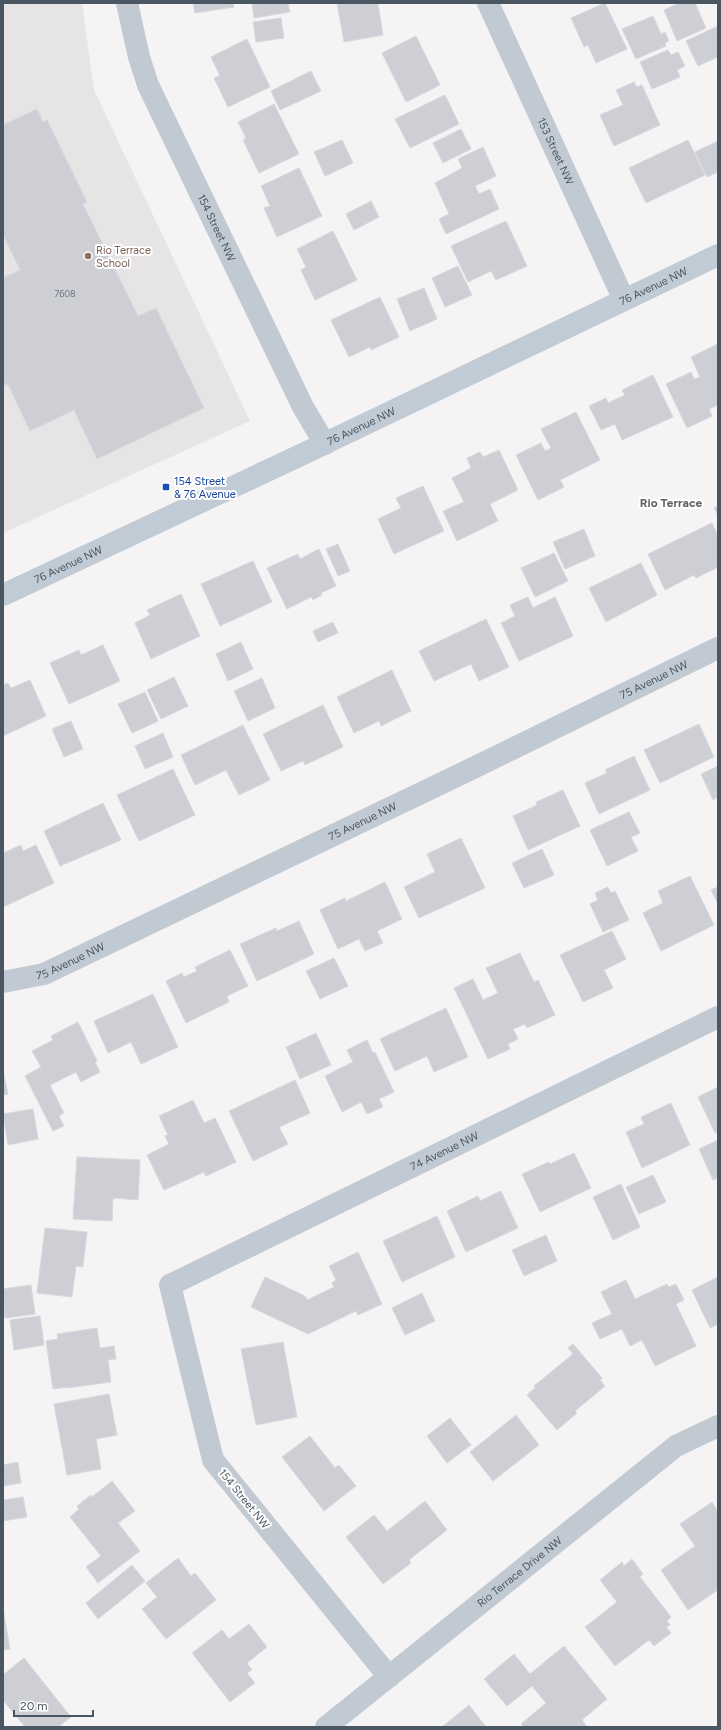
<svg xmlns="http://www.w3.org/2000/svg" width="721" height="1730" font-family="Figtree,sans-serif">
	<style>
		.education { fill: #e6e4e5 }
		.building { fill: #cdcfd5; stroke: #d7d9de }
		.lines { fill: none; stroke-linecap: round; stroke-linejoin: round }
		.street { stroke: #c1cad2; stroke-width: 22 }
		.secondary { stroke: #c1cbd6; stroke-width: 22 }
		.education-dot { fill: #8d6e63; stroke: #fff; stroke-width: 1.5 }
		.transit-dot { fill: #1a4fb4; stroke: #fff; stroke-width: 1.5 }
		.labels { text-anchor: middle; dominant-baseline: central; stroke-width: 4; stroke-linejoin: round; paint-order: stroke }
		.number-label { font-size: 9px; fill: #6b747e }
		.street-label { font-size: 11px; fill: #4a5661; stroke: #fff }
		.education-label { font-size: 11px; fill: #785e54; stroke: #fff; text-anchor: start }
		.transit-label { font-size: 11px; fill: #164399; stroke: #fff; text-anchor: start }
		.neighbourhood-label { font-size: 12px; font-weight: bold; fill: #5f6368; stroke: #fff }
	</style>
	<rect width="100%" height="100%" fill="#f5f3f3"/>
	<path class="education" d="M3 3H82L94 90 250 421 3 533Z"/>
	<path class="building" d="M193 3H233L234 7 195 13Z
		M252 3H288L290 12 254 18Z
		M337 3 378 4 383 35 344 42Z
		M605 3 627 49 596 63 588 45 584 47 571 18Z
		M679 3H695L706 28 677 41 664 10Z
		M653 16 661 34 665 32 669 41 665 43 666 46 636 59 622 29Z
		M281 18 284 38 256 42 253 22Z
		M718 26V57L698 66 686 41Z
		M416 36 440 85 406 102 382 53Z
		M247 39 270 87 228 107 214 78 220 76 211 57Z
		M668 50 671 55 678 52 685 66 677 70 680 77 652 89 640 62Z
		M311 71 321 91 280 110 271 91Z
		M634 82 637 87 642 85 660 125 614 146 600 115 623 105 616 90Z
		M445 95 459 124 410 148 395 119Z
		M274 104 299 154 259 173 243 140 246 138 238 122Z
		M37 109 43 122 47 120 87 202 83 204 138 316 156 308 204 408 97 459 74 410 30 431 8 384 3 385V278L20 270 3 234V125Z
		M461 129 471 149 443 163 433 143Z
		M342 140 353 163 325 176 314 152Z
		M688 140 705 175 646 203 629 168Z
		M718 141V172L707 177 695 152Z
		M483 147 496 176 475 186 479 194 490 189 499 209 446 234 439 219 449 214 435 183 462 168 458 159Z
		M299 168 322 216 277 237 264 208 270 206 261 186Z
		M371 201 379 217 354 230 346 214Z
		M506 221 527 266 496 280 491 271 468 282 451 246Z
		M333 231 357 280 315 300 301 270 306 267 297 249Z
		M458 266 472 295 445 307 432 278Z
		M424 288 437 319 410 331 397 299Z
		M380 297 399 337 371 350 370 347 349 357 331 320Z
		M718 344V405L709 409 712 416 687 428 666 384 691 372 694 379 700 377 691 357Z
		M653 375 673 417 622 440 615 424 601 430 589 406 606 398 608 403 625 395 622 390Z
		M576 412 600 460 560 480 564 487 538 500 516 455 541 443 545 451 551 448 541 429Z
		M499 450 518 490 490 504 498 521 457 541 443 511 464 502 452 478 471 468 467 458 480 452 483 457Z
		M423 486 444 531 394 554 378 519 401 508 396 498Z
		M718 506V515L714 508Z
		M712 523 718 536V567L696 578 694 575 665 590 648 554Z
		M584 529 595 556 565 569 553 542Z
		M338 544 350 571 338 576 326 549Z
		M319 549 336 586 321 593 322 595 313 600 311 597 287 609 267 568 298 554 300 559Z
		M554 553 568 581 535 597 521 568Z
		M253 561 272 602 220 626 201 584Z
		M641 563 657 595 606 622 589 588Z
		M181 594 200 636 151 659 135 623 150 615 147 610Z
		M528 597 533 608 555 597 573 636 519 661 501 623 515 616 510 605Z
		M486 619 509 667 479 681 471 664 434 681 419 651Z
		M333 622 338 633 318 642 313 631Z
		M241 642 253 669 228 681 216 654Z
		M103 645 120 681 69 704 50 663 79 650 81 655Z
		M392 670 411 711 381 726 379 721 354 733 337 697Z
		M174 677 188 706 161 719 147 690Z
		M262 678 275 708 248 721 234 691Z
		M30 680 46 716 3 736V685L8 683 11 688Z
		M145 692 158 721 132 733 118 704Z
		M323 705 343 747 305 765 303 761 281 771 263 734Z
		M71 721 83 749 64 757 52 729Z
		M699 724 714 757 660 783 644 750Z
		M243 725 270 780 239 795 226 770 195 785 181 755Z
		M163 733 173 757 145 769 135 746Z
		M634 756 650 790 599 814 585 783 607 773 605 770Z
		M718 766V797L713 800 701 774Z
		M173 769 195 815 139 841 117 795Z
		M563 790 580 826 528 850 513 816 537 805 536 802Z
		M103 803 121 840 60 866 44 831Z
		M629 812 640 833 631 837 638 851 607 866 590 830Z
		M461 838 485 888 419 918 404 887 435 872 427 854Z
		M21 845 23 851 36 845 54 883 3 907V853Z
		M542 849 554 875 524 888 512 863Z
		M690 876 714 925 661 951 643 913 663 903 658 891Z
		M385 882 402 919 377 931 383 943 365 951 359 939 338 949 320 910 345 898 346 901Z
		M608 887 611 893 615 891 629 920 603 932 590 904 598 900 595 893Z
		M718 887V904L711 890Z
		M299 921 314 954 257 981 240 944 276 928 277 931Z
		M612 931 626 959 604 970 613 988 583 1002 560 955Z
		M230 950 248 986 227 996 229 1002 186 1023 166 981 182 973 184 977 197 971 195 967Z
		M520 953 534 982 538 980 555 1015 527 1028 525 1024 513 1029 518 1039 508 1044 510 1049 488 1059 454 988 473 979 483 1000 498 993 486 968Z
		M334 958 348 986 320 999 306 971Z
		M153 994 178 1047 141 1064 131 1042 108 1053 94 1021Z
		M446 1008 468 1057 434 1072 427 1056 395 1071 380 1039Z
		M78 1022 97 1061 95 1062 100 1072 81 1082 76 1072 50 1085 64 1113 59 1116 64 1126 53 1131 25 1076 41 1067 32 1051 53 1040 51 1036Z
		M316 1033 331 1065 300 1079 286 1047Z
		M367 1040 373 1053 375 1052 394 1092 379 1099 383 1107 367 1114 361 1102 342 1112 325 1076 353 1062 347 1050Z
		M3 1070 8 1094 3 1095Z
		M295 1080 310 1113 279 1127 288 1144 253 1161 229 1111Z
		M718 1087V1132L715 1133 698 1097Z
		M193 1100 204 1123 215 1118 236 1162 206 1176 204 1172 164 1190 147 1155 169 1144 165 1136 168 1135 159 1116Z
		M671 1103 690 1145 642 1168 626 1132 644 1124 641 1117Z
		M33 1109 38 1139 8 1145 3 1114Z
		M718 1140V1178L713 1180 699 1149Z
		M574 1153 591 1188 540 1212 522 1174 549 1162 550 1164Z
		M77 1157 140 1160 138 1200 113 1198 112 1221 73 1219Z
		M653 1175 666 1202 639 1214 626 1187Z
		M621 1184 640 1227 613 1240 593 1197Z
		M501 1191 518 1228 466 1252 447 1211 478 1196 480 1201Z
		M437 1216 455 1257 402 1282 383 1241Z
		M45 1228 87 1232 83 1267 76 1266 72 1297 37 1293Z
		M546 1235 557 1261 524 1276 512 1250Z
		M358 1252 382 1304 358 1315 356 1311 308 1334 251 1307 265 1277 305 1296 307 1300 334 1287 332 1283 336 1280 329 1266Z
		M718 1277V1324L710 1328 692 1290Z
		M626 1280 635 1299 667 1284 669 1287 676 1284 684 1300 676 1304 696 1346 655 1366 642 1340 630 1346 622 1329 600 1339 592 1323 612 1314 601 1292Z
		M31 1285 35 1314 5 1318 3 1289Z
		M422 1293 435 1321 405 1335 392 1308Z
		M40 1316 44 1345 14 1350 10 1320Z
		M97 1328 100 1348 114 1346 116 1359 108 1360 111 1382 67 1388V1387L53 1389 46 1341 58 1339 57 1334Z
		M283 1342 297 1417 256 1425 241 1349Z
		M573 1344 602 1378 600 1380 605 1386 575 1411 577 1413 557 1430 527 1395 536 1387 534 1386 573 1354 568 1348Z
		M109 1394 117 1435 96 1439 101 1469 67 1475 54 1404Z
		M516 1415 539 1445 493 1481 470 1452Z
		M450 1418 471 1445 447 1463 427 1436Z
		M310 1436 335 1468 339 1465 356 1486 324 1511 282 1457Z
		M18 1462 21 1483 3 1486V1465Z
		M112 1481 135 1511 118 1523 140 1551 98 1583 86 1567 101 1556 70 1517 79 1509 77 1506 91 1495 92 1497Z
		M23 1497 27 1517 3 1521V1500Z
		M425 1501 447 1530 409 1560 411 1563 383 1584 346 1537 374 1515 387 1531Z
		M712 1502 718 1512V1590L688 1610 661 1570 695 1546 680 1524Z
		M178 1558 191 1576 195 1573 216 1600 166 1639 142 1609 157 1597 146 1583Z
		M632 1559 643 1574 640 1577 671 1617 667 1621 670 1625 666 1627 671 1633 654 1646 649 1640 615 1666 585 1627 617 1602 600 1580 622 1562 624 1566Z
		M132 1565 145 1581 98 1619 86 1603Z
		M3 1609 10 1649 3 1650Z
		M249 1624 267 1647 247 1663 252 1670 247 1673 255 1683 230 1702 192 1653 222 1630 229 1639Z
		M564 1646 607 1699 582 1720 587 1727H524L521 1724 546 1703 532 1686 507 1706 484 1679 514 1654 530 1674Z
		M24 1658 71 1717 58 1727H25L3 1700V1675Z
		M469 1705 486 1727H442Z"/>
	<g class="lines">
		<g class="street">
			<path id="s1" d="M127 3 139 57 148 85 303 407 325 444"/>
			<path id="s2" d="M488 3 624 300"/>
			<path id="s3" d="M3 982 44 974 467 771 718 648"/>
			<path id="s4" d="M389 1677 213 1460 170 1285 718 1017"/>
			<path id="s5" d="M326 1727 676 1446 718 1426"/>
		</g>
		<path class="secondary" id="s6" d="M3 595 305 453 718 255"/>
	</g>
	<circle class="education-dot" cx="88" cy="256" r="4"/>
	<rect class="transit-dot" x="162" y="483" width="8" height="8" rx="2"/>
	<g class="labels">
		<g class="number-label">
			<text x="65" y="293">7608</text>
		</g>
		<g class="street-label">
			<text stroke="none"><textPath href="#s2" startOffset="163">153 Street NW</textPath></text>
			<text stroke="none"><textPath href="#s1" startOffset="243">154 Street NW</textPath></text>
			<text stroke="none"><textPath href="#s6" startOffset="720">76 Avenue NW</textPath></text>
			<text stroke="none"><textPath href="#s6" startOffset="396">76 Avenue NW</textPath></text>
			<text stroke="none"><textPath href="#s6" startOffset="72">76 Avenue NW</textPath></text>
			<text stroke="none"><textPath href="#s3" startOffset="719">75 Avenue NW</textPath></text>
			<text stroke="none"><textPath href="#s3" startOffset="395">75 Avenue NW</textPath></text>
			<text stroke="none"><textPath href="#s3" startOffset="71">75 Avenue NW</textPath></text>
			<text stroke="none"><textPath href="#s4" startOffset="765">74 Avenue NW</textPath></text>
			<text transform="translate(244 1499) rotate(51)">154 Street NW</text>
			<text stroke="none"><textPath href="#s5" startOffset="248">Rio Terrace Drive NW</textPath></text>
		</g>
		<g class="education-label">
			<text x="96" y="250">Rio Terrace<tspan x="96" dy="13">School</tspan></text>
		</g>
		<g class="transit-label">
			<text x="174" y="481">154 Street<tspan x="174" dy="13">&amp; 76 Avenue</tspan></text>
		</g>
		<g class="neighbourhood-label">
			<text x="671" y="503">Rio Terrace</text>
		</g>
	</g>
	<rect width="721" height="1730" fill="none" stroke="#4a5661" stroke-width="8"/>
	<path d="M14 1710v6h79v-6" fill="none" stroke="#4a5661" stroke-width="2"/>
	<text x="20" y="1710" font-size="12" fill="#4a5661" stroke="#ffffff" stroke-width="3" paint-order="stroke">20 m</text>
</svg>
